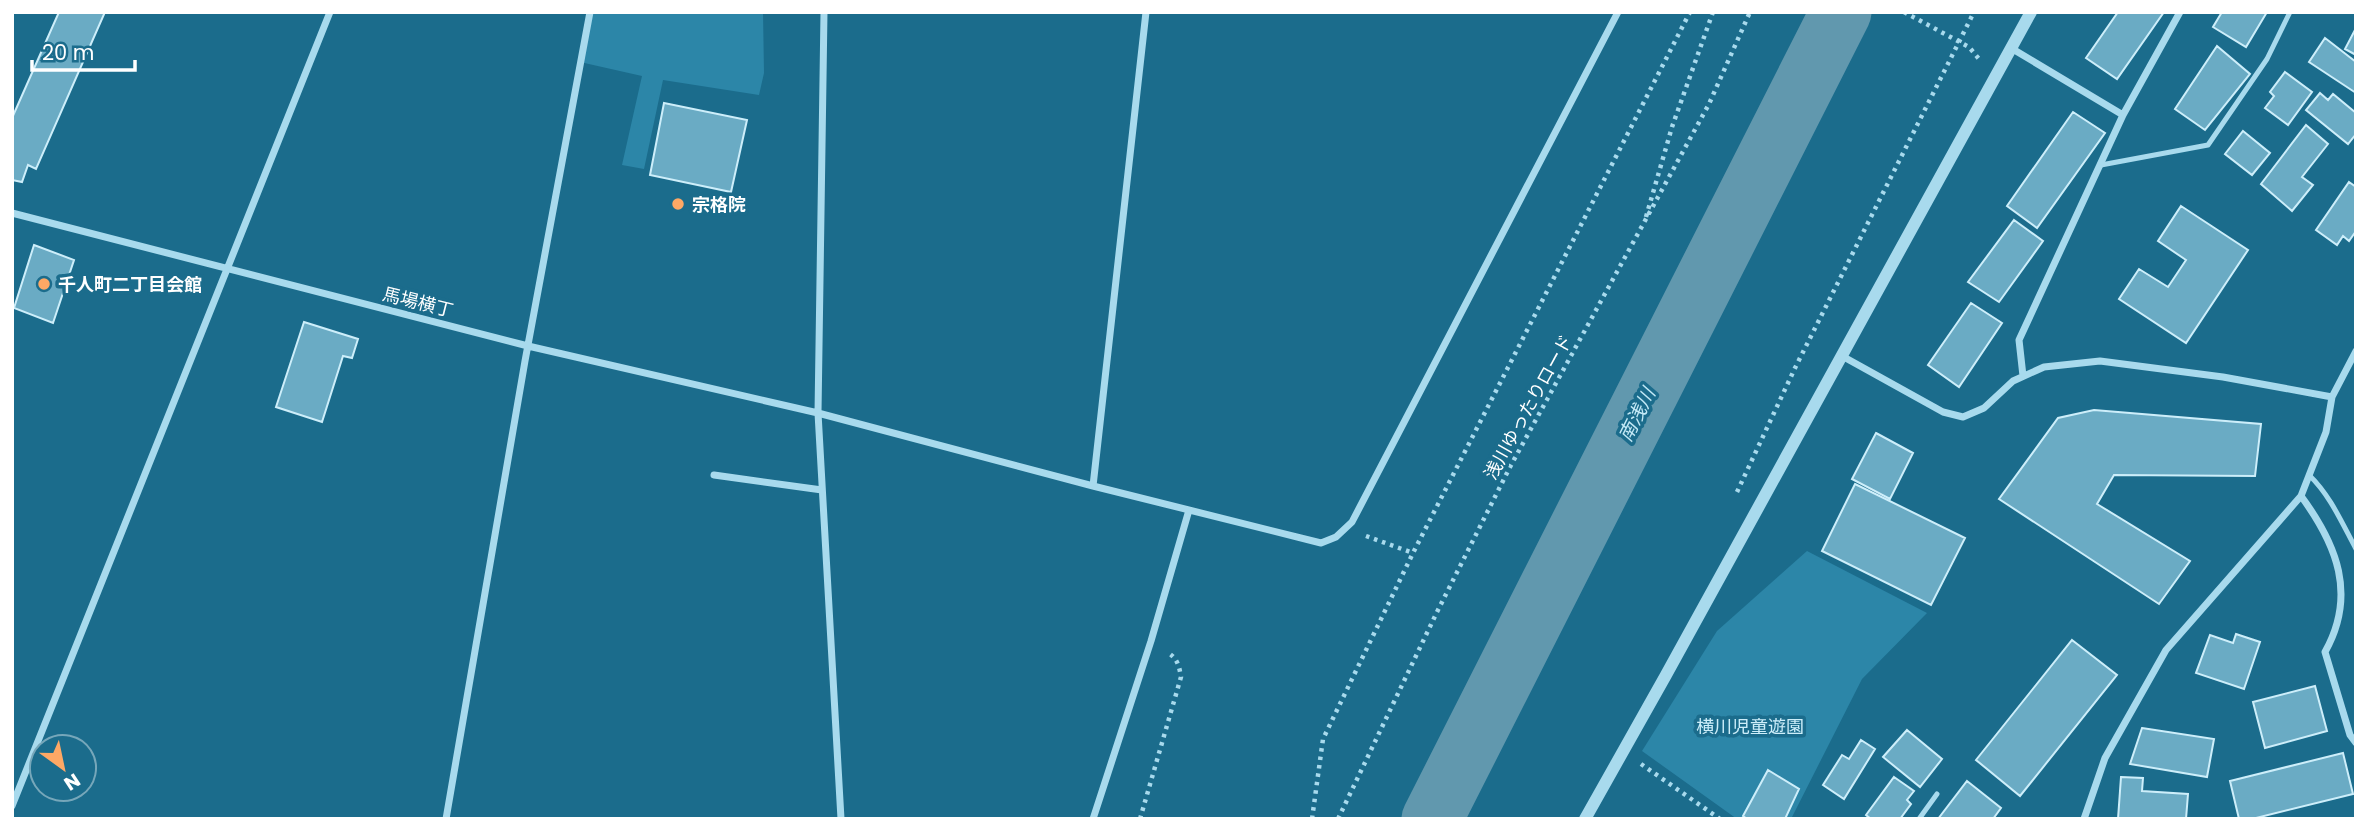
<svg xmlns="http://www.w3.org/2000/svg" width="2368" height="831" font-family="Poppins,'Noto Sans JP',sans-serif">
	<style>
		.green { fill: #2c86a8 }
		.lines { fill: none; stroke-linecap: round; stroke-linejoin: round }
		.river { stroke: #6198ae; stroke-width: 61 }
		.building { fill: #6aabc4; stroke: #cdeefa; stroke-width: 2 }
		.path { stroke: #a8daed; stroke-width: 4.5; stroke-dasharray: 3.5 5; stroke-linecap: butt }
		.service { stroke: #a8daed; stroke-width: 5 }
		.minor { stroke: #a8daed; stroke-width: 7 }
		.tertiary { stroke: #a8daed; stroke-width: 12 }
		.poi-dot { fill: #fea865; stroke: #1b6c8c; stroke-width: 2.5 }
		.labels { text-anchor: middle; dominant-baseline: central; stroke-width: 7; stroke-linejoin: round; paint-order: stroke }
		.poi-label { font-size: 18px; font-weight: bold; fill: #fff; stroke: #1b6c8c; text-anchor: start }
		.street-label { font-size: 18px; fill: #fff; stroke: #1b6c8c }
		.park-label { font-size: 18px; fill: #cdeefa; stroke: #1b6c8c }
		.water-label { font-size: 19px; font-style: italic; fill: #c3e9f6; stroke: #1b6c8c }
	</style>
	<rect width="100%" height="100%" fill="#1b6c8c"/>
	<path class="green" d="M590 12H763L764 73 759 95 663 80 644 169 622 165 642 76 580 62Z
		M1807 551 1927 613 1862 679 1791 819H1737L1642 751 1717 631Z"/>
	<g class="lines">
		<path class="river" d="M1432 819 1841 12"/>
	</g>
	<path class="building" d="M59 12H105L36 169 28 165 22 182 12 180V118Z
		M2118 12H2164L2117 79 2086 58Z
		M2222 12H2267L2246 47 2213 27Z
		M2356 28V55L2345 49Z
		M2325 38 2356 62V93L2309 62Z
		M2217 46 2250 74 2205 130 2175 109Z
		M2285 72 2312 92 2288 125 2265 108 2274 96 2270 92Z
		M2320 93 2328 100 2333 94 2356 113V134L2348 144 2306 110Z
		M664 103 747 120 731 192 650 175Z
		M2073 112 2105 133 2037 228 2007 206Z
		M2306 125 2328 144 2302 177 2313 185 2292 211 2261 184Z
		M2243 131 2270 153 2252 175 2225 154Z
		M2349 182 2356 187V231L2349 241 2343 236 2337 245 2316 230Z
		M2181 206 2248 250 2186 343 2119 299 2139 269 2168 287 2186 260 2158 241Z
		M2014 220 2043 241 1999 302 1968 282Z
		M34 245 74 260 53 323 14 308Z
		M1971 303 2002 323 1959 387 1928 365Z
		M304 322 358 339 352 358 343 356 322 422 276 407Z
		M2094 410 2261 424 2255 476 2114 475 2097 504 2190 561 2159 604 1999 499 2058 418Z
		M1876 433 1913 453 1890 499 1852 479Z
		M1855 484 1965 538 1931 605 1822 551Z
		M2236 634 2260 642 2244 689 2196 673 2210 635 2233 643Z
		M2072 640 2117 675 2020 796 1976 760Z
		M2315 686 2327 731 2265 748 2253 702Z
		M2142 728 2214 739 2207 777 2130 764Z
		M1907 730 1942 759 1920 787 1883 757Z
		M1861 740 1875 749 1844 799 1823 785 1842 755 1849 759Z
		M2343 753 2353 794 2252 819H2239L2230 781Z
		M1768 770 1799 789 1785 819H1747L1743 816Z
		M1894 777 1914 791 1907 800 1911 804 1900 819H1871L1866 815Z
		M2121 777 2143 778 2142 791 2188 794 2186 819H2118Z
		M1967 781 2001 808 1993 819H1938Z"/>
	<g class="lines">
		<path class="path" d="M1904 12 1969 47 1979 59
			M1646 217 1672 127 1713 12
			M1737 492 1795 368 1974 12
			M1366 536 1413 553
			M1641 764 1720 819
			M1140 819 1181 677C1179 665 1177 658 1167 652
			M1312 819 1323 739 1413 553 1690 12
			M1338 819 1437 612 1510 467 1709 104 1750 12"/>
		<path class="service" d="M2101 165 2208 145 2267 59 2290 12
			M2309 475C2330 495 2342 523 2356 549
			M1919 819 1937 794"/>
		<path class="minor" d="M824 12 818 413 841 819
			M2011 48 2123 115
			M12 213 528 346 818 413 1093 486 1321 543 1336 537 1352 522 1618 12
			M1842 356 1943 412 1963 417 1984 408 2013 381 2044 367 2100 361 2223 377 2332 397
			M2023 376 2019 340 2123 115 2180 12
			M714 475 822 490
			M1093 486 1146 12
			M2301 496C2337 545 2357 595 2325 652L2350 735 2356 743
			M12 806 330 12
			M446 819 525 361 590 12
			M1093 819 1151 641 1189 510
			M2084 819 2105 758 2166 650 2301 496 2326 432 2332 397 2356 351"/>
		<path class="tertiary" d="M1585 819 1666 675 2031 12"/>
	</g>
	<g class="poi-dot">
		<circle cx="678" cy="204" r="7"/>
		<circle cx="44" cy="284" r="7"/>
	</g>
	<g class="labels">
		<g class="poi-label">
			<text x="692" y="204">宗格院</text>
			<text x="58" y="284">千人町二丁目会館</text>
		</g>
		<g class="street-label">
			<text transform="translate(418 302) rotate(14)">馬場横丁</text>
			<text transform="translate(1528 407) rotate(-61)">浅川ゆったりロード</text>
		</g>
		<g class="park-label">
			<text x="1750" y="726">横川児童遊園</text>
		</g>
		<g class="water-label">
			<text transform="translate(1637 415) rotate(-63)">南浅川</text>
		</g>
	</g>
	<rect width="2368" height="831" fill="none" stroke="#ffffff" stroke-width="28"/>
	<g transform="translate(63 768) rotate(147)"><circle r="33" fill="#1b6c8c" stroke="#76a7ba" stroke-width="2"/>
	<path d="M0-5L12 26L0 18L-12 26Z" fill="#fea865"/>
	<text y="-10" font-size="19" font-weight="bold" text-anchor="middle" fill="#ffffff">N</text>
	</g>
	<path d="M32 60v10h103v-10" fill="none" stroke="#ffffff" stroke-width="3.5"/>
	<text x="42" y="60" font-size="21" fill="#ffffff" stroke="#1b6c8c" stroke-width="5" paint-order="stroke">20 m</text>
</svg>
